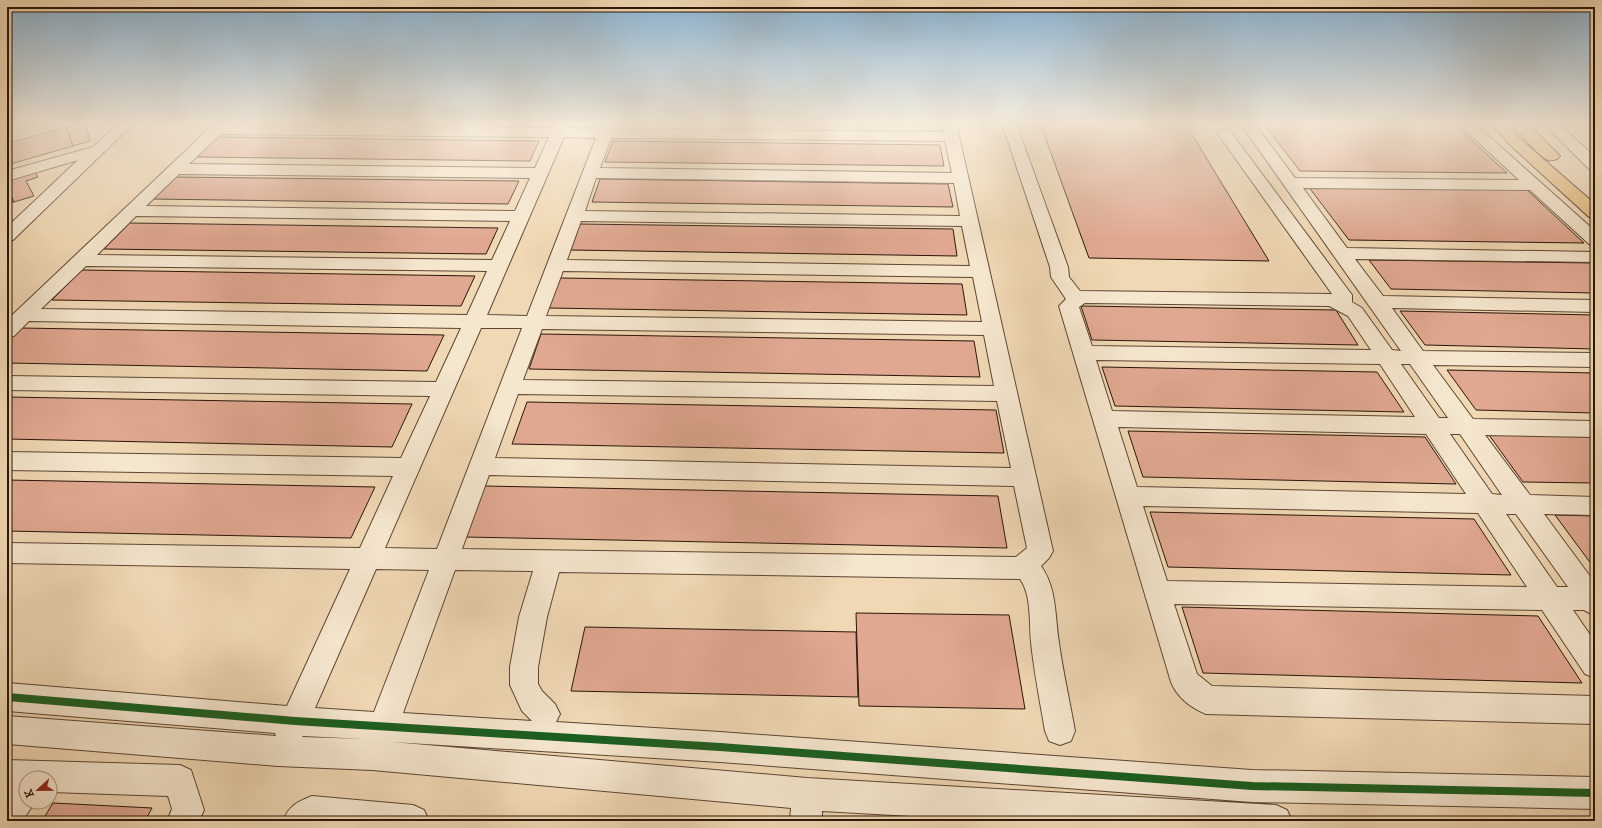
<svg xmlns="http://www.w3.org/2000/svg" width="1602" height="828" font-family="'IM FELL DW Pica',serif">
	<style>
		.building { fill: #e0a891; stroke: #2a1607 }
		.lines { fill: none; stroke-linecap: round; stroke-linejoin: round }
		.minor-casing { stroke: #5c4632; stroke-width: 2 }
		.major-casing { stroke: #2a1607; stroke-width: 2 }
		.minor { fill: #f5e6ce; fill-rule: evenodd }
		.major { fill: #e8bc7a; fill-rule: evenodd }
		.cycleway-casing { stroke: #f5e6ce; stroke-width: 10 }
		.cycleway { stroke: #1b5e20; stroke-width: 8 }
	</style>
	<rect width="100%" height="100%" fill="#f0d8b4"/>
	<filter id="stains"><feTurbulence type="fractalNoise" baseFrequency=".005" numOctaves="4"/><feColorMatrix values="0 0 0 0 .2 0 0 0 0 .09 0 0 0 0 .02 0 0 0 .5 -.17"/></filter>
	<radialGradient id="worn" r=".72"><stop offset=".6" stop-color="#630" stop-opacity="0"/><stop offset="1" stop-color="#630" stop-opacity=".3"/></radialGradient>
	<path class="building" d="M7 123H30L7 129Z
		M82 123 96 124 86 126 90 141 73 146 66 127Z
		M623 123H933V126Z
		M1040 123H1185L1269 261 1089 258Z
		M1263 123H1453L1507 173 1300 171Z
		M66 127 73 146 7 165V143Z
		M216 137 539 141 530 161 196 157Z
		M613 141 940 145 944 166 605 162Z
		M35 172 38 177 26 181 34 196 14 202 7 187V180Z
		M175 177 519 181 508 204 152 199Z
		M600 179 948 184 953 207 592 202Z
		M1308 186 1525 188 1584 243 1349 240Z
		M7 187 14 202 7 204Z
		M130 223 498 228 486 254 104 249Z
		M580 224 953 229 957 256 570 250Z
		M1369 260 1595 263V293L1391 289Z
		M82 270 475 276 461 306 52 300Z
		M560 278 962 284 967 315 549 308Z
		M1081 306 1336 310 1358 345 1092 340Z
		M1400 311 1595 315V349L1425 345Z
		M20 328 444 335 427 371 7 363V341Z
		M541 334 974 341 980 377 529 369Z
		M1102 367 1377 372 1404 412 1115 406Z
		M1447 370 1595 373V413L1476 410Z
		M7 397 412 404 392 447 7 439Z
		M527 402 996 410 1004 453 512 444Z
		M1128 431 1425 437 1456 484 1143 477Z
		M1489 435 1595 437V483L1523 482Z
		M7 480 375 487 351 538 7 531Z
		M484 486 998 496 1007 548 465 537Z
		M1150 512 1474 519 1511 575 1168 567Z
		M1555 515 1595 516V569Z
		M1182 607 1538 616 1582 683 1203 673Z
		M856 613 1009 615 1025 709 859 706Z
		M585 627 856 632 858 697 571 691Z
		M53 803 152 808 145 821H42Z"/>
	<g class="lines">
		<defs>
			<path id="minor" d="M47 123H69L67 126 7 143V133Z
				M119 123H134L13 240 7 241V227L78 160 7 181V171L93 147Z
				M215 123H230L229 125 553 128 556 123H570L568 128 599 129 602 123H616L614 129 944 132 942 123H956L1053 551 1049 558 1041 566C1057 588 1055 617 1059 643 1063 672 1070 702 1075 731L1071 741 1060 745 1049 741 1045 731C1040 701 1034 672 1031 642 1029 622 1032 596 1020 579L559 572 547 617 538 667V684L542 691 555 704 560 714 556 722 720 732 1252 770 1595 777V809L1252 802 720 762 392 742 807 778 1276 805 1287 810 1292 821H1000L822 811V821H790L791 808 372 770 278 766 7 744V716L276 736 275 733 7 711V683L287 706 350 569 7 563V543L360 548 393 476 7 470V452L401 458 430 396 7 390V376L436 382 461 328 29 321 14 336 7 337V320ZM221 134 549 137 535 168 189 164ZM564 137 596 138 527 316 487 315ZM611 138 945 141 952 173 600 168ZM179 174 530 178 515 211 146 206ZM596 178 954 183 960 216 585 211ZM136 216 510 221 492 260 97 255ZM581 221 962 226 970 266 567 260ZM86 266 487 271 467 315 41 309ZM563 271 973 277 982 322 546 316ZM481 328H522L437 549 385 548ZM542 329 984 335 994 386 523 380ZM518 394 997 401 1011 468 495 458ZM489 475 1014 486 1027 548 1016 557 462 549ZM376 569 429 570 374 712 315 708ZM455 570 533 571 519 617 510 667V685L522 711 532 721 403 713ZM303 736 363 739 302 737Z
				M1002 123H1016L1068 267 1069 277 1080 291 1332 294 1218 134 1220 131 1225 130 1230 131 1349 291 1352 295V302L1362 308 1392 350 1401 351 1240 123H1254L1295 178 1519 180 1462 127 1457 126 1455 123H1474L1595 231V245L1589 244 1530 190 1303 188 1347 248 1595 252V262L1355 259 1383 296 1595 300V312L1392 308 1423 351 1595 353V367L1433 365 1473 419 1595 421V437L1485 435 1530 495 1595 497V515L1544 514 1595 583V616L1584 610H1573L1595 642V678L1585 674 1542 610 1174 604 1197 674 1212 686 1595 696V724L1206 714C1191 708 1177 697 1171 682L1059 306 1066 299 1051 277 1050 267ZM1085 303 1329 306 1348 316 1371 350 1092 346 1079 307ZM1096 360 1380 364 1415 417 1112 411ZM1401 364H1410L1448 418H1439ZM1118 427 1426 434 1466 494 1137 487ZM1450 434H1460L1502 495 1492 494ZM1143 506 1478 513 1527 587 1167 581ZM1506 514H1516L1568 587H1557Z
				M1543 123H1558L1595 157V171L1589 169Z
				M7 760 180 765 191 770 204 810 199 821H167L172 809 168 796 50 792V778H26V802H35L22 821H7Z
				M312 796 413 805 424 810 429 821H283C289 806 297 802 312 796Z"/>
			<path id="major" d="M1491 123H1506L1519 138 1595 204V218L1589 217 1509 144Z
				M1512 123H1527L1560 156 1557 159C1554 160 1551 161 1548 160 1538 156 1518 132 1512 123Z"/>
		</defs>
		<use href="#minor" class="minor-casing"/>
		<use href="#major" class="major-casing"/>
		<use href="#minor" class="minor"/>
		<use href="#major" class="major"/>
		<defs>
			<path id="cycleway" d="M7 697 295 721 720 747 1252 786 1595 793"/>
		</defs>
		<use href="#cycleway" class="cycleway-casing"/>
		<use href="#cycleway" class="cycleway"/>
	</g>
	<linearGradient id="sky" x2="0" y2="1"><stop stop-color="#8bb5d5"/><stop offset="0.52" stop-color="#f8eddd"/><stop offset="1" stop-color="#f8eddd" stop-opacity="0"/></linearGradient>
	<rect width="1602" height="238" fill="url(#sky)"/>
	<rect width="1602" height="828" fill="none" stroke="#f0d8b4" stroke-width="24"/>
	<rect x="8" y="8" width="1586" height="812" fill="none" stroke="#2a1607" stroke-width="2"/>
	<rect x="12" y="12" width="1578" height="804" fill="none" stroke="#2a1607"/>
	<g transform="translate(38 790) rotate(248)"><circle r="19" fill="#f5e6ce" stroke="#a4937e"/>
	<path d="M0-3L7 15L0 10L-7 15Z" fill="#8f2418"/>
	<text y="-6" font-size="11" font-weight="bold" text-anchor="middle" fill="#2a1607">K</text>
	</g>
	<rect width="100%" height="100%" filter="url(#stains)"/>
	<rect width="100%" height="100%" fill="url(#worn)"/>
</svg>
